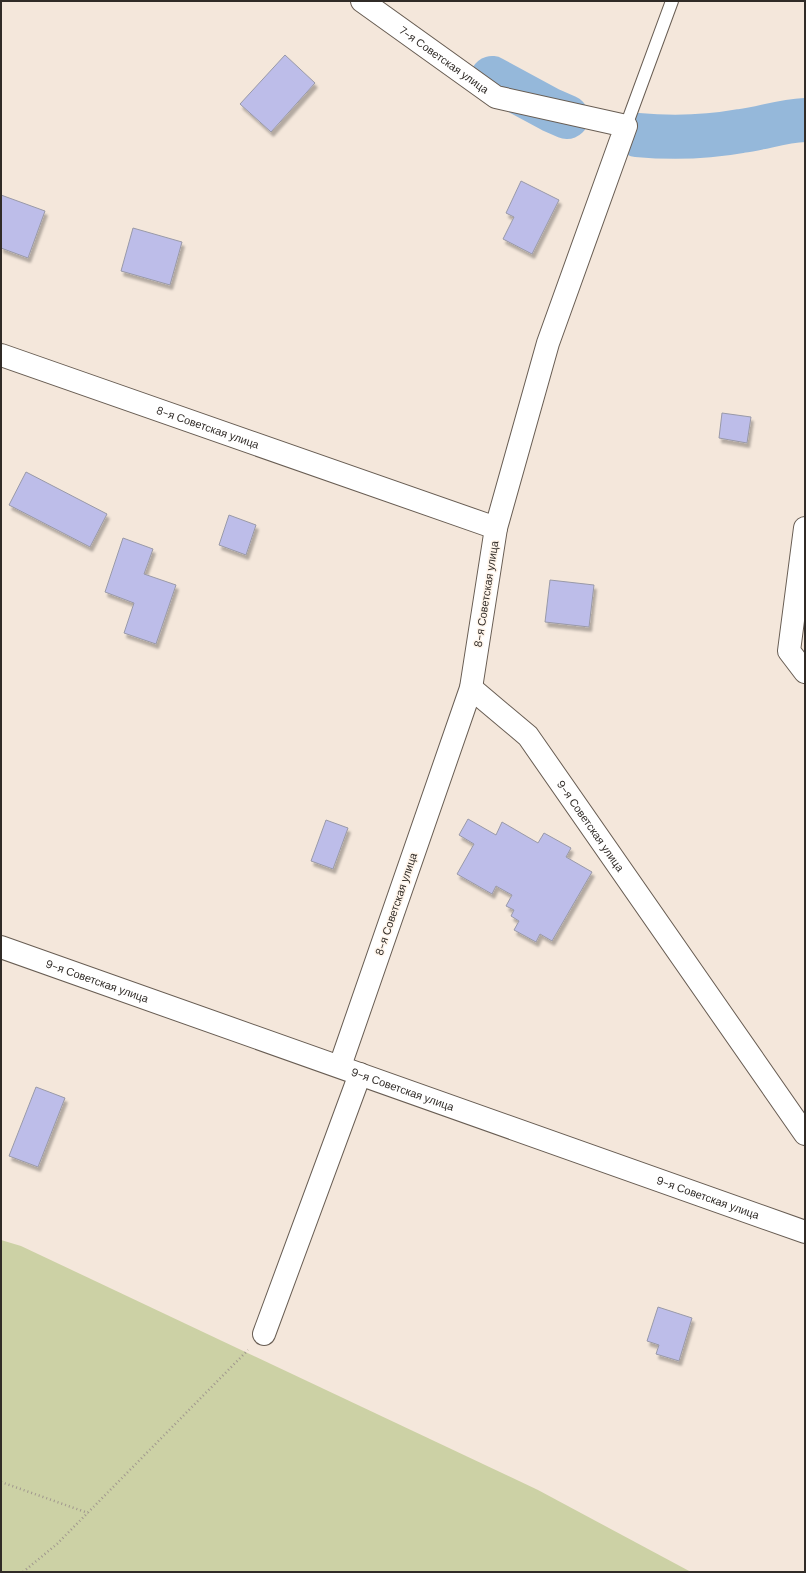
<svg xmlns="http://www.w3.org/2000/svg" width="806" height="1573" font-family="'DM Sans',sans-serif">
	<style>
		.green { fill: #ccd1a5 }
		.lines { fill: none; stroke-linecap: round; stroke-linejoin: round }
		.river { stroke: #95b8da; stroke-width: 44 }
		.building { fill: #bdbde9; stroke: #9999a7; filter: url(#shadow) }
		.service-casing { stroke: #685d53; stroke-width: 14 }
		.minor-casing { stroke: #685d53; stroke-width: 24 }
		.path { stroke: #a0978e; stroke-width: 2.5; stroke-dasharray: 1 3; stroke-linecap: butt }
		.service { stroke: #fff; stroke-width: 12 }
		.minor { stroke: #fff; stroke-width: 22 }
		.labels { text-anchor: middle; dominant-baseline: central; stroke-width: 3; stroke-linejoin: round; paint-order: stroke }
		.street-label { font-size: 11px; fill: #302b27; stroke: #fff5eb }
	</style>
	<defs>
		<filter id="shadow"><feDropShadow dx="2.5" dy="4.5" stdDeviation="1" flood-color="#0004"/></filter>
	</defs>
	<rect width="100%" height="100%" fill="#f4e7db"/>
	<path class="green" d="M1 1240 21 1246 538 1490 691 1572H1Z"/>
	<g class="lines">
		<path class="river" d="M492 78 551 110 567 117
			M637 135C670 138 708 137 741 131 764 128 781 121 805 120"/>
	</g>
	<path class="building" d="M285 55 315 83 271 132 240 104Z
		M521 181 559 200 532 254 503 239 514 217 506 213Z
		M1 195 45 211 28 258 1 248Z
		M133 228 182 242 170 285 121 271Z
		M722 413 751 417 747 443 719 438Z
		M26 472 107 514 90 547 9 505Z
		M229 515 256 525 246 555 219 545Z
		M123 538 153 549 144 574 176 585 156 644 124 633 134 603 105 592Z
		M550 580 594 585 589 627 545 622Z
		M468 819 496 835 502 822 538 843 544 833 571 848 566 857 592 872 552 941 540 934 536 942 514 930 519 921 511 916 514 910 506 906 512 895 496 886 492 894 457 874 474 844 459 835Z
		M326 820 348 828 333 869 311 861Z
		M36 1087 65 1098 38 1167 9 1156Z
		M658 1307 692 1318 679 1361 656 1354 659 1345 647 1341Z"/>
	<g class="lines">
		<defs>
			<path id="service" d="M626 126 672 1"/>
			<g id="minor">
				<path id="s1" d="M362 1 496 97 626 126 548 343 496 528"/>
				<path id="s2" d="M1 355 496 528 471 688 340 1066"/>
				<path d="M805 528 789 651 805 672"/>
				<path id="s3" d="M471 688 528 736 805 1134"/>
				<path id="s4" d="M1 947 805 1232"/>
				<path d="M264 1334 360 1074"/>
			</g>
		</defs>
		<use href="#service" class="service-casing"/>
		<use href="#minor" class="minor-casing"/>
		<path class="path" d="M1 1482 88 1513
			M23 1572 57 1544 248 1350"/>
		<use href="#service" class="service"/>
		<use href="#minor" class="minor"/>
	</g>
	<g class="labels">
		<g class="street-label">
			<text stroke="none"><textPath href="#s1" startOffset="101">7-я Советская улица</textPath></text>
			<text stroke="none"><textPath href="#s2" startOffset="219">8-я Советская улица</textPath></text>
			<text transform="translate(486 594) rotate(-81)">8-я Советская улица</text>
			<text stroke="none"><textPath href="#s3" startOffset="184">9-я Советская улица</textPath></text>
			<text transform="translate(396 904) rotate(-71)">8-я Советская улица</text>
			<text stroke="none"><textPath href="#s4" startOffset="102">9-я Советская улица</textPath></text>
			<text stroke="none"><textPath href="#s4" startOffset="426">9-я Советская улица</textPath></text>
			<text stroke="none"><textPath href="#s4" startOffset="750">9-я Советская улица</textPath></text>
		</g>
	</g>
	<rect width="806" height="1573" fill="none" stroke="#302b27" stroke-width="4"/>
</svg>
